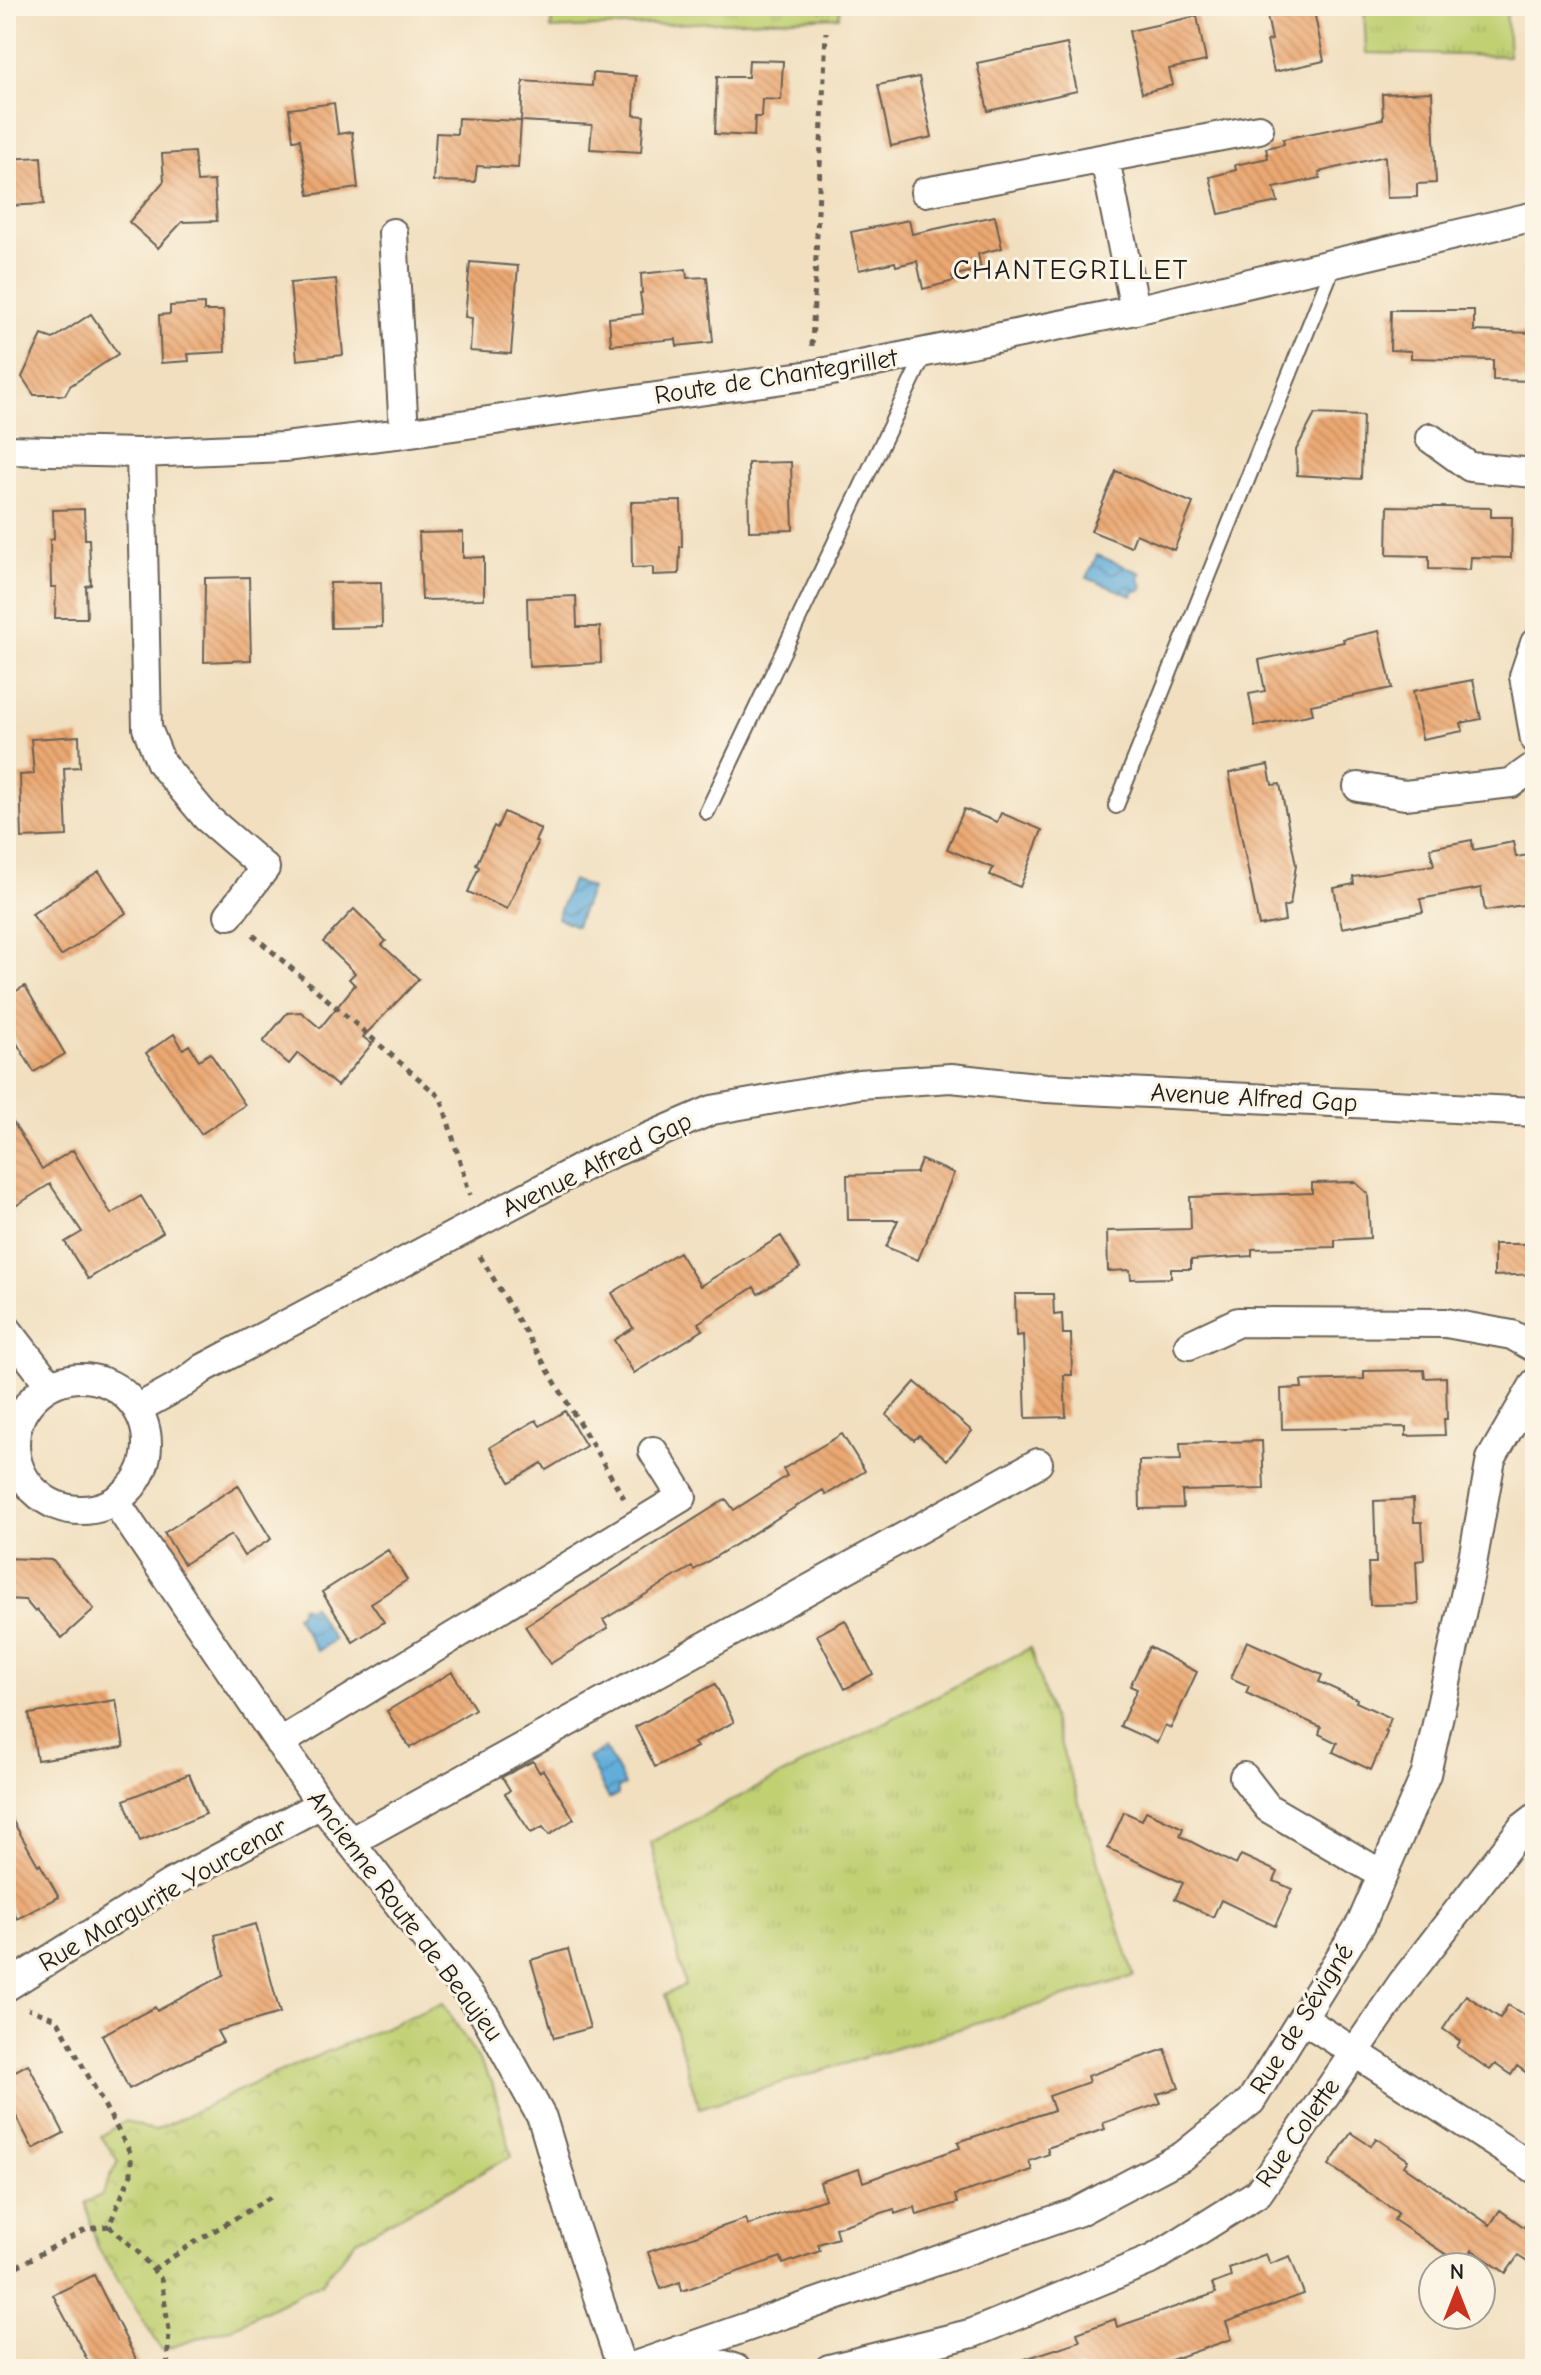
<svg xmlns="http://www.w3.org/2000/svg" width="1541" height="2375" font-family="'Comic Neue',sans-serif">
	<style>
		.grass { fill: url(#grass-tufts); stroke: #6e7648; stroke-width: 2 }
		.park { fill: url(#park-crowns); stroke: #6e7648; stroke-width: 2 }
		.water { fill: url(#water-waves); stroke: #3f647b; stroke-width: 2 }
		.building { fill: url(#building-back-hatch) }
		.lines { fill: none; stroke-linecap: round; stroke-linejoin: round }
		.service-casing { stroke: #676055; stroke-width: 18 }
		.minor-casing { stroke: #676055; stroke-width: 32 }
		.path { stroke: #676055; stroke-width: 5; stroke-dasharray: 6 6; stroke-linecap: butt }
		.service { stroke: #fff; stroke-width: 14 }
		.minor { stroke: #fff; stroke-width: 28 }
		.labels { text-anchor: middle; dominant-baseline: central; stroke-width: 6; stroke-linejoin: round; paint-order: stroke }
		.street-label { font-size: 26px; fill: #1c1c1c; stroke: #fcf5e5 }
		.neighbourhood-label { font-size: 28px; letter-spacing: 2px; fill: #1c1c1c; stroke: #fcf5e5 }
	</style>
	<defs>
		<pattern id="grass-tufts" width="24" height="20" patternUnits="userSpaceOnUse" patternTransform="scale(2)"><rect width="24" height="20" fill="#c1d073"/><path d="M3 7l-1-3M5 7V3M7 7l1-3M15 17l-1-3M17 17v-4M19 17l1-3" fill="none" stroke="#a5b263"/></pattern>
		<pattern id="park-crowns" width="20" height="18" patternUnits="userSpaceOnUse" patternTransform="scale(2)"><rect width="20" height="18" fill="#c1d073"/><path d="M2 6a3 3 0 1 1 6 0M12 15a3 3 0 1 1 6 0" fill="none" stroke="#a5b263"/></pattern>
		<pattern id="water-waves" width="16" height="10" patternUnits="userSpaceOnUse" patternTransform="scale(2)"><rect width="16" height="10" fill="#62adda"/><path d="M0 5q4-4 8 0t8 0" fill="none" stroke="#508cb0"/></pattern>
		<pattern id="building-back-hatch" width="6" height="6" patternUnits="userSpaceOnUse" patternTransform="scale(2)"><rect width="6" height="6" fill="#eaa772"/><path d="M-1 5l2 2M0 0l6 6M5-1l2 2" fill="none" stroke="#c88f62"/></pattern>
	</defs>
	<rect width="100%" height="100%" fill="#fcf5e5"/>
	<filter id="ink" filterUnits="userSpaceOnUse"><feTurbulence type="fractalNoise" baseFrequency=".0125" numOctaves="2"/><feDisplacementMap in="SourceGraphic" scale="16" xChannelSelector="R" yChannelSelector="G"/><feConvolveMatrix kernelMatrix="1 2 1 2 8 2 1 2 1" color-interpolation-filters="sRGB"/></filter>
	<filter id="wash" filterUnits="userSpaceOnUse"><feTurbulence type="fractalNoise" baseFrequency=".006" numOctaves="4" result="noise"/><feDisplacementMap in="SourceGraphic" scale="32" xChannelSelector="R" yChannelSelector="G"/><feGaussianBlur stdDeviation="1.8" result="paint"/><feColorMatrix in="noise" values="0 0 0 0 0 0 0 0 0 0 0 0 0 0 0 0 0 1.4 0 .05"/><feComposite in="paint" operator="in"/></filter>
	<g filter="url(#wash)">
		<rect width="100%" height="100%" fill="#f1dfbf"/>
		<path class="grass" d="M553 6H840L839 17 551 29Z
			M1364 6H1506L1509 56 1366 53Z
			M1030 1648 1134 1976 699 2108 665 1995 685 1985 651 1842Z"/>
		<path class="park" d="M443 2003 492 2082 512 2156 356 2240 322 2282 231 2328 162 2350 98 2248 85 2202 102 2195 118 2161 101 2136 126 2121 154 2131 267 2077Z"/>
		<path class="water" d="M1097 555 1141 573 1139 579 1143 586 1141 590 1134 591 1132 596 1087 578Z
			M572 880 591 888 576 926 557 918Z
			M301 1606 308 1608 312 1606 334 1640 317 1651 295 1616 299 1614Z
			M605 1748 625 1785 618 1788V1795L609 1799 588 1758Z"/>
		<g id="blocks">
			<path class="building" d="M1265 6H1313L1324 61 1274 72 1267 41 1272 40Z
				M1197 16 1206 61 1169 69 1173 85 1142 93 1129 31Z
				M1067 44 1077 91 988 111 977 63Z
				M749 60 783 61 781 100 762 99 761 117H755L754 136 715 134 717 77H748Z
				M593 73 636 76 634 115 644 116 641 152 590 149 592 125 521 121 523 81 592 86Z
				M919 77 932 137 891 146 878 85Z
				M1432 92 1436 183 1417 184V197L1387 198 1385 156 1319 172 1320 178 1274 188 1278 202 1219 214 1210 177 1236 170 1235 165 1268 158 1266 148 1284 144 1283 139 1383 119 1382 94Z
				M334 103 338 134 352 132 358 188 309 195 300 139 293 140 289 109Z
				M458 118 521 121 518 168 477 166 475 182 433 181 436 133 457 134Z
				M194 152 197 182 214 181 217 221 182 222 158 248 129 222 164 181 162 154Z
				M41 157 44 204 6 206V159Z
				M995 216 1002 248 978 254 981 269 952 276 954 281 923 289 917 261 896 266 895 262 859 270 851 232 909 220 912 234Z
				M470 262 518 266 511 354 470 351 472 318 465 317Z
				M686 269 687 278 707 277 713 342 677 346 676 339 611 345 609 318 643 314 640 293H642L641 274Z
				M336 279 343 355 297 360 290 283Z
				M204 304V311H223L225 352 188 354 189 361 161 363 159 315 170 314V306Z
				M1391 310H1474V331L1535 333 1534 381 1493 380V360L1411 358V351L1390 350Z
				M91 314 118 354 70 386 65 395H34L22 377 42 335 53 339Z
				M1315 414 1363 416 1361 479 1297 475 1296 450Z
				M791 462 793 530 749 531 748 463Z
				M1116 471 1193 503 1174 550 1136 534 1131 547 1091 531Z
				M681 501 682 547H680L679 574 653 575V567L632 568 631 502Z
				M1388 506 1491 508V517H1512L1511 558 1471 557 1470 570 1429 569V556L1387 555Z
				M84 509 85 539H89L91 585 86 586 87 618H55L56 587H51L50 540 54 539 53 510Z
				M463 532V558L484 557V599L422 600 419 533Z
				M249 577 251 660 204 662 205 578Z
				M381 582 382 627 331 628 330 583Z
				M576 596 577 627H600L601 663 529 667 527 598Z
				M1379 631 1392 688 1311 705 1313 714 1255 726 1249 694 1265 691 1259 660 1344 642 1343 639Z
				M1473 680 1481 719 1461 723 1463 731 1422 739 1413 691Z
				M79 736 80 767 64 768 67 836 22 838 20 775 34 774 31 739Z
				M1268 765 1272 785 1280 784 1296 865 1290 905 1283 907 1285 921 1259 926 1229 773Z
				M964 809 997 822 1001 813 1042 830 1020 887 990 875 993 868 947 849Z
				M504 812 541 829 535 841 538 843 507 909 468 892 479 867 476 865 494 826 497 828Z
				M1472 840 1473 850 1513 842 1516 857 1535 854V903L1485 911 1481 888 1420 899 1423 912 1342 928 1334 888 1354 884 1353 877 1434 865 1430 848Z
				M99 871 126 913 61 956 32 914Z
				M354 909 386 941 382 945 419 979 363 1037 372 1044 337 1086 298 1053 289 1064 263 1042 287 1013 301 1012 320 1028 355 985 349 979 355 973 323 942Z
				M25 986 65 1054 34 1072 6 1025V997Z
				M174 1034 183 1049 189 1045 199 1060 210 1053 245 1105 201 1134 146 1053Z
				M6 1111 42 1169 73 1150 111 1214 141 1196 163 1232 88 1279 65 1242 82 1232 50 1184 6 1212Z
				M921 1160 954 1173 918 1260 886 1247 898 1220H848L847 1175 916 1173Z
				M1355 1182 1368 1194 1370 1238 1335 1240V1247L1252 1249V1256L1191 1260V1269H1171V1278L1131 1279 1130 1270 1108 1271 1107 1231 1191 1229 1190 1197 1312 1193V1183Z
				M781 1236 800 1268 758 1294 754 1287 698 1323 703 1330 634 1373 614 1340 633 1328 612 1293 679 1252 700 1286Z
				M1494 1244H1535V1274L1494 1276Z
				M1015 1294H1053L1054 1315 1062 1314 1063 1334H1071L1072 1375H1064L1066 1417 1026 1418 1023 1335 1016 1336Z
				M1424 1370 1425 1378 1446 1377 1447 1419H1444L1445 1435 1406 1436V1427L1282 1429 1281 1389 1302 1388 1301 1381 1364 1379V1371Z
				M915 1382 972 1431 947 1460 919 1435 914 1440 886 1415Z
				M565 1411 586 1446 546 1470 542 1463 510 1482 490 1447 536 1420 540 1426Z
				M842 1434 865 1471 826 1495 823 1490 694 1570 692 1567 676 1576 603 1620 608 1628 550 1664 525 1626 726 1499 734 1510 787 1476 783 1469Z
				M1262 1441 1264 1489 1182 1491 1183 1508 1140 1509 1139 1461 1181 1460 1180 1443Z
				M238 1485 271 1539 244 1556 231 1535 184 1564 164 1533Z
				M1413 1499 1414 1522H1422L1424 1560 1416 1561 1418 1604 1370 1605 1368 1563H1376L1374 1501Z
				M388 1550 407 1580 371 1603 384 1622 353 1642 322 1592Z
				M6 1558 53 1560 94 1609 62 1638 37 1610 35 1612 25 1600 6 1599Z
				M845 1620 873 1674 845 1689 817 1635Z
				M1247 1641 1322 1675 1319 1682 1357 1699 1356 1702 1391 1718 1385 1732 1387 1733 1371 1770 1333 1752 1337 1743 1319 1734 1321 1727 1246 1693 1249 1686 1231 1678Z
				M1149 1647 1197 1672 1171 1728 1165 1725 1157 1743 1120 1726 1137 1689 1130 1686Z
				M452 1672 475 1709 410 1748 387 1711Z
				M715 1684 734 1722 694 1743 697 1747 655 1767 635 1727Z
				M116 1700 124 1747 37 1760 29 1714Z
				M533 1761 539 1772 543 1770 574 1819 549 1835 543 1827 531 1833 505 1794 510 1790 502 1777Z
				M189 1774 206 1814 140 1841 124 1800Z
				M6 1809 38 1865 40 1864 59 1897 17 1919 6 1896Z
				M1146 1811 1183 1828 1180 1836 1236 1865 1241 1855 1278 1872 1274 1881 1292 1889 1275 1926 1221 1900 1213 1917 1175 1899 1183 1883 1108 1848 1124 1812 1142 1820Z
				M256 1924 280 2013 217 2031 223 2042 129 2089 102 2035 155 2007 157 2011 224 1975 215 1935Z
				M568 1949 590 2028 554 2038 531 1960Z
				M1466 1995 1500 2018 1508 2005 1535 2022V2079L1517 2066 1511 2075 1495 2064 1490 2070 1457 2047 1460 2041 1443 2029Z
				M1165 2049 1179 2088 1157 2094 1161 2103 1103 2123 1105 2129 1047 2148 1049 2154 1029 2161 1032 2170 955 2195 957 2203 917 2215 915 2207 895 2214 894 2209 835 2228 838 2238 818 2244 820 2251 783 2264 781 2257 682 2291 680 2282 661 2289 648 2252 745 2219 748 2225 825 2199 820 2182 859 2169 863 2182 960 2148 958 2142 1054 2110 1049 2096 1089 2082 1087 2076Z
				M28 2064 64 2133 33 2149 6 2097V2076Z
				M1351 2133 1371 2146 1376 2138 1408 2160 1404 2166 1490 2225 1500 2210 1535 2235V2267L1518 2256 1506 2273 1472 2250 1462 2265 1394 2220 1398 2213 1329 2165Z
				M1266 2254 1270 2264 1290 2256 1304 2294 1226 2322 1232 2339 1145 2369H1011L1010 2364 1080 2341 1077 2333 1115 2319 1117 2327 1216 2293 1212 2284 1231 2277 1229 2268Z
				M94 2275 141 2369H92L53 2295Z"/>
		</g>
	</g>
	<g filter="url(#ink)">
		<use href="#blocks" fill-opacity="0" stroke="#676055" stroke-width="2"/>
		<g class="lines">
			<defs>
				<path id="service" d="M1116 806 1334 264
					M707 812 925 353"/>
				<path id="minor" d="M1105 159 1135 310
					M925 192 1259 129
					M393 233 404 433
					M1430 438 1470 467 1535 473
					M6 450 141 453 284 447 404 433 811 375 1135 310 1535 216
					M141 453 147 728 161 763 207 818 265 868 229 915
					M1535 643 1524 676 1535 740
					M1358 787 1405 795 1511 783 1535 766
					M6 1328 50 1385
					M1189 1345 1238 1322 1446 1323 1512 1335 1535 1348
					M15 1444a66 66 0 1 1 132 0a66 66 0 1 1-132 0Z
					M137 1409 184 1383 204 1368 596 1160 712 1110 859 1084 951 1078 1046 1088 1535 1112
					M115 1501 321 1804 486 2017 542 2118 574 2225 622 2369
					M279 1743 682 1497 653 1451
					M1244 1777 1268 1808 1383 1875
					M350 1842 1038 1463
					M6 1987 170 1884 321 1804
					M1303 2019 1535 2169
					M679 2350 736 2369
					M626 2369 1077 2212 1183 2156 1251 2101 1362 1922 1426 1774 1472 1564 1491 1459 1535 1383
					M829 2369 973 2333 1153 2259 1258 2193 1403 1982 1522 1828 1535 1818"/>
			</defs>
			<use href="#service" class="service-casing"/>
			<use href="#minor" class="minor-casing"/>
			<path class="path" d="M812 346 826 32
				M253 935 441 1098 470 1195
				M480 1256 624 1498
				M109 2226 138 2252 161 2279 169 2330 167 2369
				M153 2270 192 2244 271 2197
				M6 2272 87 2229 109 2226 131 2174V2154L57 2019 28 2009"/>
			<use href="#service" class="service"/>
			<use href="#minor" class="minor"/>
		</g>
	</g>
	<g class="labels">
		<g class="street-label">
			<text transform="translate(776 377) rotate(-9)">Route de Chantegrillet</text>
			<text transform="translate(1254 1098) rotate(3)">Avenue Alfred Gap</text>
			<text transform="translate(597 1165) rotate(-26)">Avenue Alfred Gap</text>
			<text transform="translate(163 1895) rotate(-30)">Rue Margurite Yourcenar</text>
			<text transform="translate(405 1916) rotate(53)">Ancienne Route de Beaujeu</text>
			<text transform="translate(1302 2019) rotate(-58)">Rue de Sévigné</text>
			<text transform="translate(1298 2133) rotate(-55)">Rue Colette</text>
		</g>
		<g class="neighbourhood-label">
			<text x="1071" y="270">CHANTEGRILLET</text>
		</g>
	</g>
	<rect width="1541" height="2375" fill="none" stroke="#fcf5e5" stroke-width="32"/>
	<g transform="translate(1457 2291)"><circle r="38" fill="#fcf5e5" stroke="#a29e95" stroke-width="2"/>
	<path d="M0-6L14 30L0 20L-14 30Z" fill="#c8321e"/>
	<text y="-12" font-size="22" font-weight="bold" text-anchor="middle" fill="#1c1c1c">N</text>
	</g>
</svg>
